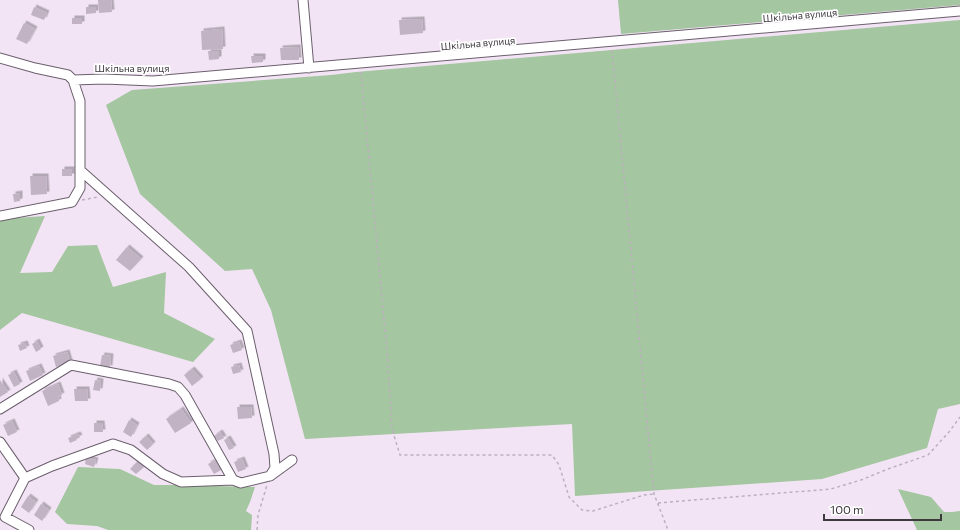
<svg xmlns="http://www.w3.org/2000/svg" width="960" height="530" font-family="Commissioner,sans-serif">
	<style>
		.green { fill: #a4c6a0 }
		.building { fill: #c1b3c3; filter: url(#shadow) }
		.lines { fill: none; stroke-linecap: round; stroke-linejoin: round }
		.minor-casing { stroke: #6b5f6d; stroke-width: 11 }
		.path { stroke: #bcb0be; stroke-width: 1.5; stroke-dasharray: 3 3; stroke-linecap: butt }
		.minor { stroke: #fff; stroke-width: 9 }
		.labels { text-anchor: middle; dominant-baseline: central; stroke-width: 3.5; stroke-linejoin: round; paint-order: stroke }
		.street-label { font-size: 10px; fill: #3e383f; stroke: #fff }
	</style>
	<defs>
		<filter id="shadow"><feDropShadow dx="2.5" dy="-2.5" stdDeviation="0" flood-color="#0004"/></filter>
	</defs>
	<rect width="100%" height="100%" fill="#f3e4f5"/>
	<path class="green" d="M618 0H960V5L621 34Z
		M960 20V404L938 409 927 448 822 479 575 496 572 424 305 439 271 310 252 269 225 271 140 194 106 105 132 90 331 75 356 72Z
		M45 216 20 273 52 272 68 246 97 245 113 287 166 272 164 313 215 339 193 362 22 313 0 330V219Z
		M78 467 120 469 154 485H179L255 487 250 502 246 511 252 515 251 530H108L97 526 67 524 55 512Z
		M898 489 931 497 944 512H952L960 511V530H917Z"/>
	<path class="building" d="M98 0H111L112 12 99 13Z
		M34 7 47 13 44 20 31 15Z
		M86 7H96V13L86 14Z
		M72 18H82V24H72Z
		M422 19 423 33 400 35 399 20Z
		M24 23 35 29 27 44 16 39Z
		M222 29 223 49 202 50 201 31Z
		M298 47 299 60H281L280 48Z
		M208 51H219V59L209 60Z
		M251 56H263V62L252 63Z
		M62 169H72V176H62Z
		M30 176H46L47 194 31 195Z
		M20 193V201L14 202 13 194Z
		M127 247 141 259 130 271 116 260Z
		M37 341 41 349 36 352 32 344Z
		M239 342 242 350 233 353 230 345Z
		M25 343 27 348 20 351 18 345Z
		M67 352 70 362 56 367 53 356Z
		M102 355 111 356 110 368 100 366Z
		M239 365 241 372 233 374 231 367Z
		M39 366 43 375 30 381 26 371Z
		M192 369 201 379 192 386 184 375Z
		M14 372 20 384 14 387 8 375Z
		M0 380 8 392 0 397Z
		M95 380 101 381 100 391 93 390Z
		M58 384 62 395 58 397 59 401 48 406 42 391Z
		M74 389H87L88 401H75Z
		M237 407H251L252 418 238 419Z
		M181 409 191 423 175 433 166 419Z
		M129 420 137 425 131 437 123 432Z
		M12 421 17 432 8 436 3 425Z
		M94 423H102L103 432H94Z
		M220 432 224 438 218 441 214 436Z
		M78 434 80 437 76 439 77 440 70 443 68 438Z
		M146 436 153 444 147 450 139 442Z
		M228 438 234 448 229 450 224 440Z
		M86 458 96 460 94 467 85 464Z
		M217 459 223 469 214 474 208 464Z
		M242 459 246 469 238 472 234 462Z
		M138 461 144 467 136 474 130 469Z
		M28 496 36 502 29 513 21 507Z
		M41 504 49 510 42 521 34 515Z"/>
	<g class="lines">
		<defs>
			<path id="minor" d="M303 0 309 68
				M0 58 35 68 68 75 73 80 104 79 153 81 960 11
				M80 170 189 267 247 331 274 454 275 468 270 476
				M0 216 72 202 80 188V101L73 80
				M0 409 71 365 169 384 178 387 185 395 233 480 241 483 270 476 292 460
				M0 442 25 478 5 517 29 530
				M25 478 52 466 113 444 131 450 163 474 181 482 233 480"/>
		</defs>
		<use href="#minor" class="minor-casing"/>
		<path class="path" d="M612 50 654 494 668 530
			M361 72 388 364 392 429 400 455H552L559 465 569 497 582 510 593 511 644 495 654 494
			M82 200 98 197
			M658 503 831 489 861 480 888 469 928 455 949 432 960 417
			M257 530 258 515 267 485"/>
		<use href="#minor" class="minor"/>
	</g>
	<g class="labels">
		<g class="street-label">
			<text transform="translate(800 15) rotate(-5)">Шкільна вулиця</text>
			<text transform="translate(478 43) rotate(-5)">Шкільна вулиця</text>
			<text x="132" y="68">Шкільна вулиця</text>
		</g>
	</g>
	<path d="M824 514v6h117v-6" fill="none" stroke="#3e383f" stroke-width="2"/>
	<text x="830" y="514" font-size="12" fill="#3e383f" stroke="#ffffff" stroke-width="3" paint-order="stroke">100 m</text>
</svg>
